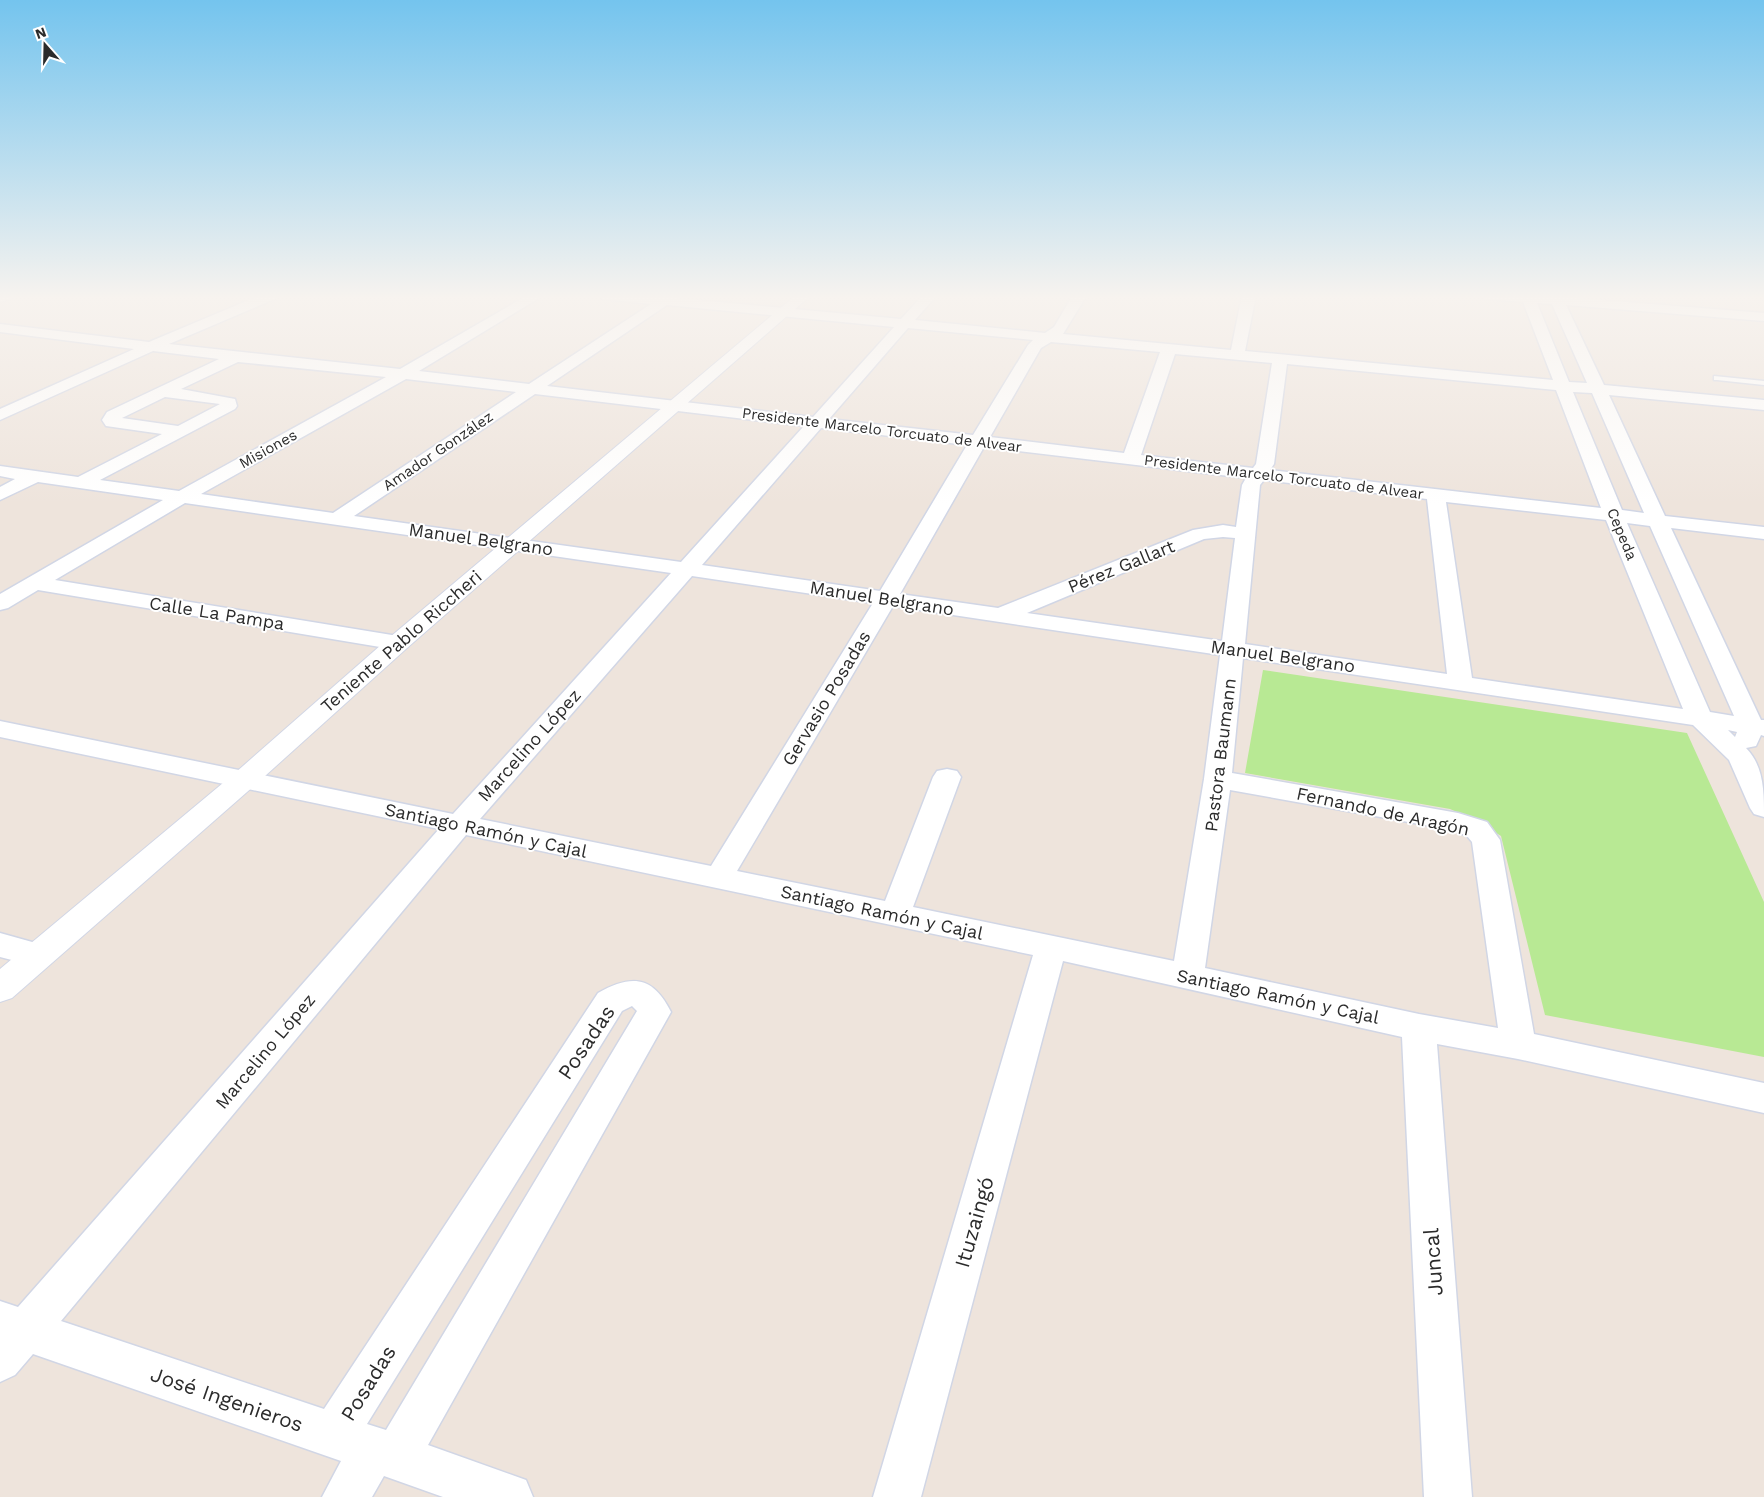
<svg xmlns="http://www.w3.org/2000/svg" width="1764" height="1497" font-family="'Work Sans',sans-serif">
	<style>
		.green { fill: #b8e994 }
		.lines { fill: none; stroke-linecap: round; stroke-linejoin: round }
		.service-casing { stroke: #d1d6e5; stroke-width: 3 }
		.minor-casing { stroke: #d1d6e5; stroke-width: 3 }
		.tertiary-casing { stroke: #d1d6e5; stroke-width: 2 }
		.secondary-casing { stroke: #d1d6e5; stroke-width: 2 }
		.service { fill: #fff; fill-rule: evenodd }
		.minor { fill: #fff; fill-rule: evenodd }
		.tertiary { fill: #fff; fill-rule: evenodd }
		.secondary { fill: #fff; fill-rule: evenodd }
		.labels { text-anchor: middle; dominant-baseline: central; stroke-width: 4; stroke-linejoin: round; paint-order: stroke }
		.far-street-label { font-size: 15px; fill: #2b2b2b; stroke: #fff }
		.street-label { font-size: 18px; fill: #2b2b2b; stroke: #fff }
		.near-street-label { font-size: 21px; fill: #2b2b2b; stroke: #fff }
	</style>
	<rect width="100%" height="100%" fill="#eee4dc"/>
	<path class="green" d="M1263 670 1687 733 1764 902V1057L1545 1015 1501 836 1479 822 1450 809 1245 773Z"/>
	<g class="lines">
		<defs>
			<path id="service" d="M1714 376 1764 381V385L1717 380H1714Z"/>
			<path id="minor" d="M261 295H279L277 298 169 344 400 369 528 295H544L419 371 529 384 651 304 603 299 596 295H644L901 319 923 295H937L915 320 1045 333 1054 327 1073 295H1087L1063 334 1231 350 1242 295H1256L1245 351 1553 380 1523 302 1486 299 1479 295H1562L1563 297 1764 313V321L1566 305 1604 385 1764 400V410L1609 395 1665 516 1764 527V539L1671 528 1761 720H1764V736L1761 735 1756 746 1746 748C1764 766 1764 792 1764 817L1754 814 1750 808 1729 760 1693 725 1243 658 1232 773 1458 813 1487 822 1500 840 1534 1034 1764 1083V1113L1518 1059 1437 1044 1472 1497H1424L1402 1037 1063 961 921 1497H873L1033 955 466 835 61 1321 324 1409 598 993C632 974 653 976 671 1012L428 1445 526 1480 533 1497H443L384 1476 372 1497H322L341 1461 33 1354 15 1375 0 1382V1301L18 1307 439 829 0 737V721L453 814 671 573 185 503 55 580 398 636 406 638 410 643 406 648 398 650 38 590 8 608 0 610V594L163 500 38 482 0 500V487L15 479 0 476V466L78 477 162 434 106 426 102 420 107 412 219 359 153 351 0 420V409L134 349 0 332V324L149 342ZM1537 303 1552 304 1587 383 1569 382ZM667 305 894 327 813 417 547 386ZM908 328 1033 340 1028 345 973 435 829 419ZM1051 342 1160 352 1124 453 990 437 1041 348ZM1175 354 1272 363 1256 464 1253 468 1141 455ZM238 362 386 377 179 491 100 480 235 409 237 406 235 399 181 389ZM1287 364 1556 390 1601 508 1270 470 1274 464ZM406 379 516 392 333 513 201 494ZM1573 392 1592 393 1644 513 1622 510ZM535 394 804 426 681 562 354 516ZM165 397 220 404 178 426 122 418ZM821 428 967 445 880 591 702 565ZM984 447 1246 478 1242 485 1236 527 1223 525 1193 530 998 608 900 594ZM1264 480 1427 499 1447 674 1245 644 1260 485ZM1446 502 1606 520 1683 709 1472 678ZM1627 523 1650 526 1734 716 1710 712ZM1223 537 1235 538 1222 641 1027 613 1204 539ZM692 576 873 603 711 866 480 819ZM893 606 1220 655 1204 779 1174 961 913 907 961 777 957 771 947 769 937 771 933 777 885 901 737 871ZM1728 730 1737 732 1735 737ZM1230 790 1453 830 1467 836 1472 842 1498 1028 1419 1014 1205 968ZM632 1006 637 1011 386 1430 367 1424 622 1011Z
				M0 933 50 947 55 955 50 963 39 967 0 957Z"/>
			<path id="tertiary" d="M796 295H811L407 648 255 785 12 998 0 1002V969L235 773 389 638Z"/>
			<path id="secondary" d="M0 295H16L14 298 0 302Z"/>
		</defs>
		<use href="#service" class="service-casing"/>
		<use href="#minor" class="minor-casing"/>
		<use href="#tertiary" class="tertiary-casing"/>
		<use href="#secondary" class="secondary-casing"/>
		<use href="#service" class="service"/>
		<use href="#minor" class="minor"/>
		<use href="#tertiary" class="tertiary"/>
		<use href="#secondary" class="secondary"/>
	</g>
	<linearGradient id="sky" x2="0" y2="1"><stop stop-color="#74c4ee"/><stop offset="0.59" stop-color="#f7f3ef"/><stop offset="1" stop-color="#f7f3ef" stop-opacity="0"/></linearGradient>
	<rect width="1764" height="504" fill="url(#sky)"/>
	<g class="labels">
		<g class="far-street-label">
			<text transform="translate(882 430) rotate(7)">Presidente Marcelo Torcuato de Alvear</text>
			<text transform="translate(268 449) rotate(-29)">Misiones</text>
			<text transform="translate(438 451) rotate(-34)">Amador González</text>
			<text transform="translate(1284 477) rotate(7)">Presidente Marcelo Torcuato de Alvear</text>
			<text transform="translate(1622 534) rotate(67)">Cepeda</text>
		</g>
		<g class="street-label">
			<text transform="translate(481 539) rotate(8)">Manuel Belgrano</text>
			<text transform="translate(1121 566) rotate(-22)">Pérez Gallart</text>
			<text transform="translate(882 598) rotate(9)">Manuel Belgrano</text>
			<text transform="translate(217 613) rotate(9)">Calle La Pampa</text>
			<text transform="translate(401 641) rotate(-41)">Teniente Pablo Riccheri</text>
			<text transform="translate(1283 656) rotate(8)">Manuel Belgrano</text>
			<text transform="translate(826 698) rotate(-59)">Gervasio Posadas</text>
			<text transform="translate(529 745) rotate(-48)">Marcelino López</text>
			<text transform="translate(1220 755) rotate(-83)">Pastora Baumann</text>
			<text transform="translate(1383 811) rotate(12)">Fernando de Aragón</text>
			<text transform="translate(486 830) rotate(12)">Santiago Ramón y Cajal</text>
			<text transform="translate(882 912) rotate(12)">Santiago Ramón y Cajal</text>
			<text transform="translate(1278 996) rotate(12)">Santiago Ramón y Cajal</text>
			<text transform="translate(265 1051) rotate(-50)">Marcelino López</text>
		</g>
		<g class="near-street-label">
			<text transform="translate(586 1042) rotate(-56)">Posadas</text>
			<text transform="translate(974 1222) rotate(-74)">Ituzaingó</text>
			<text transform="translate(1433 1262) rotate(-94)">Juncal</text>
			<text transform="translate(368 1383) rotate(-58)">Posadas</text>
			<text transform="translate(227 1399) rotate(19)">José Ingenieros</text>
		</g>
	</g>
	<g transform="translate(45 45) rotate(340)" stroke="#ffffff" stroke-width="4" paint-order="stroke">
	<path d="M0-4L9 19L0 12L-9 19Z" fill="#2b2b2b"/>
	<text y="-8" font-size="14" font-weight="bold" text-anchor="middle" fill="#2b2b2b">N</text>
	</g>
</svg>
